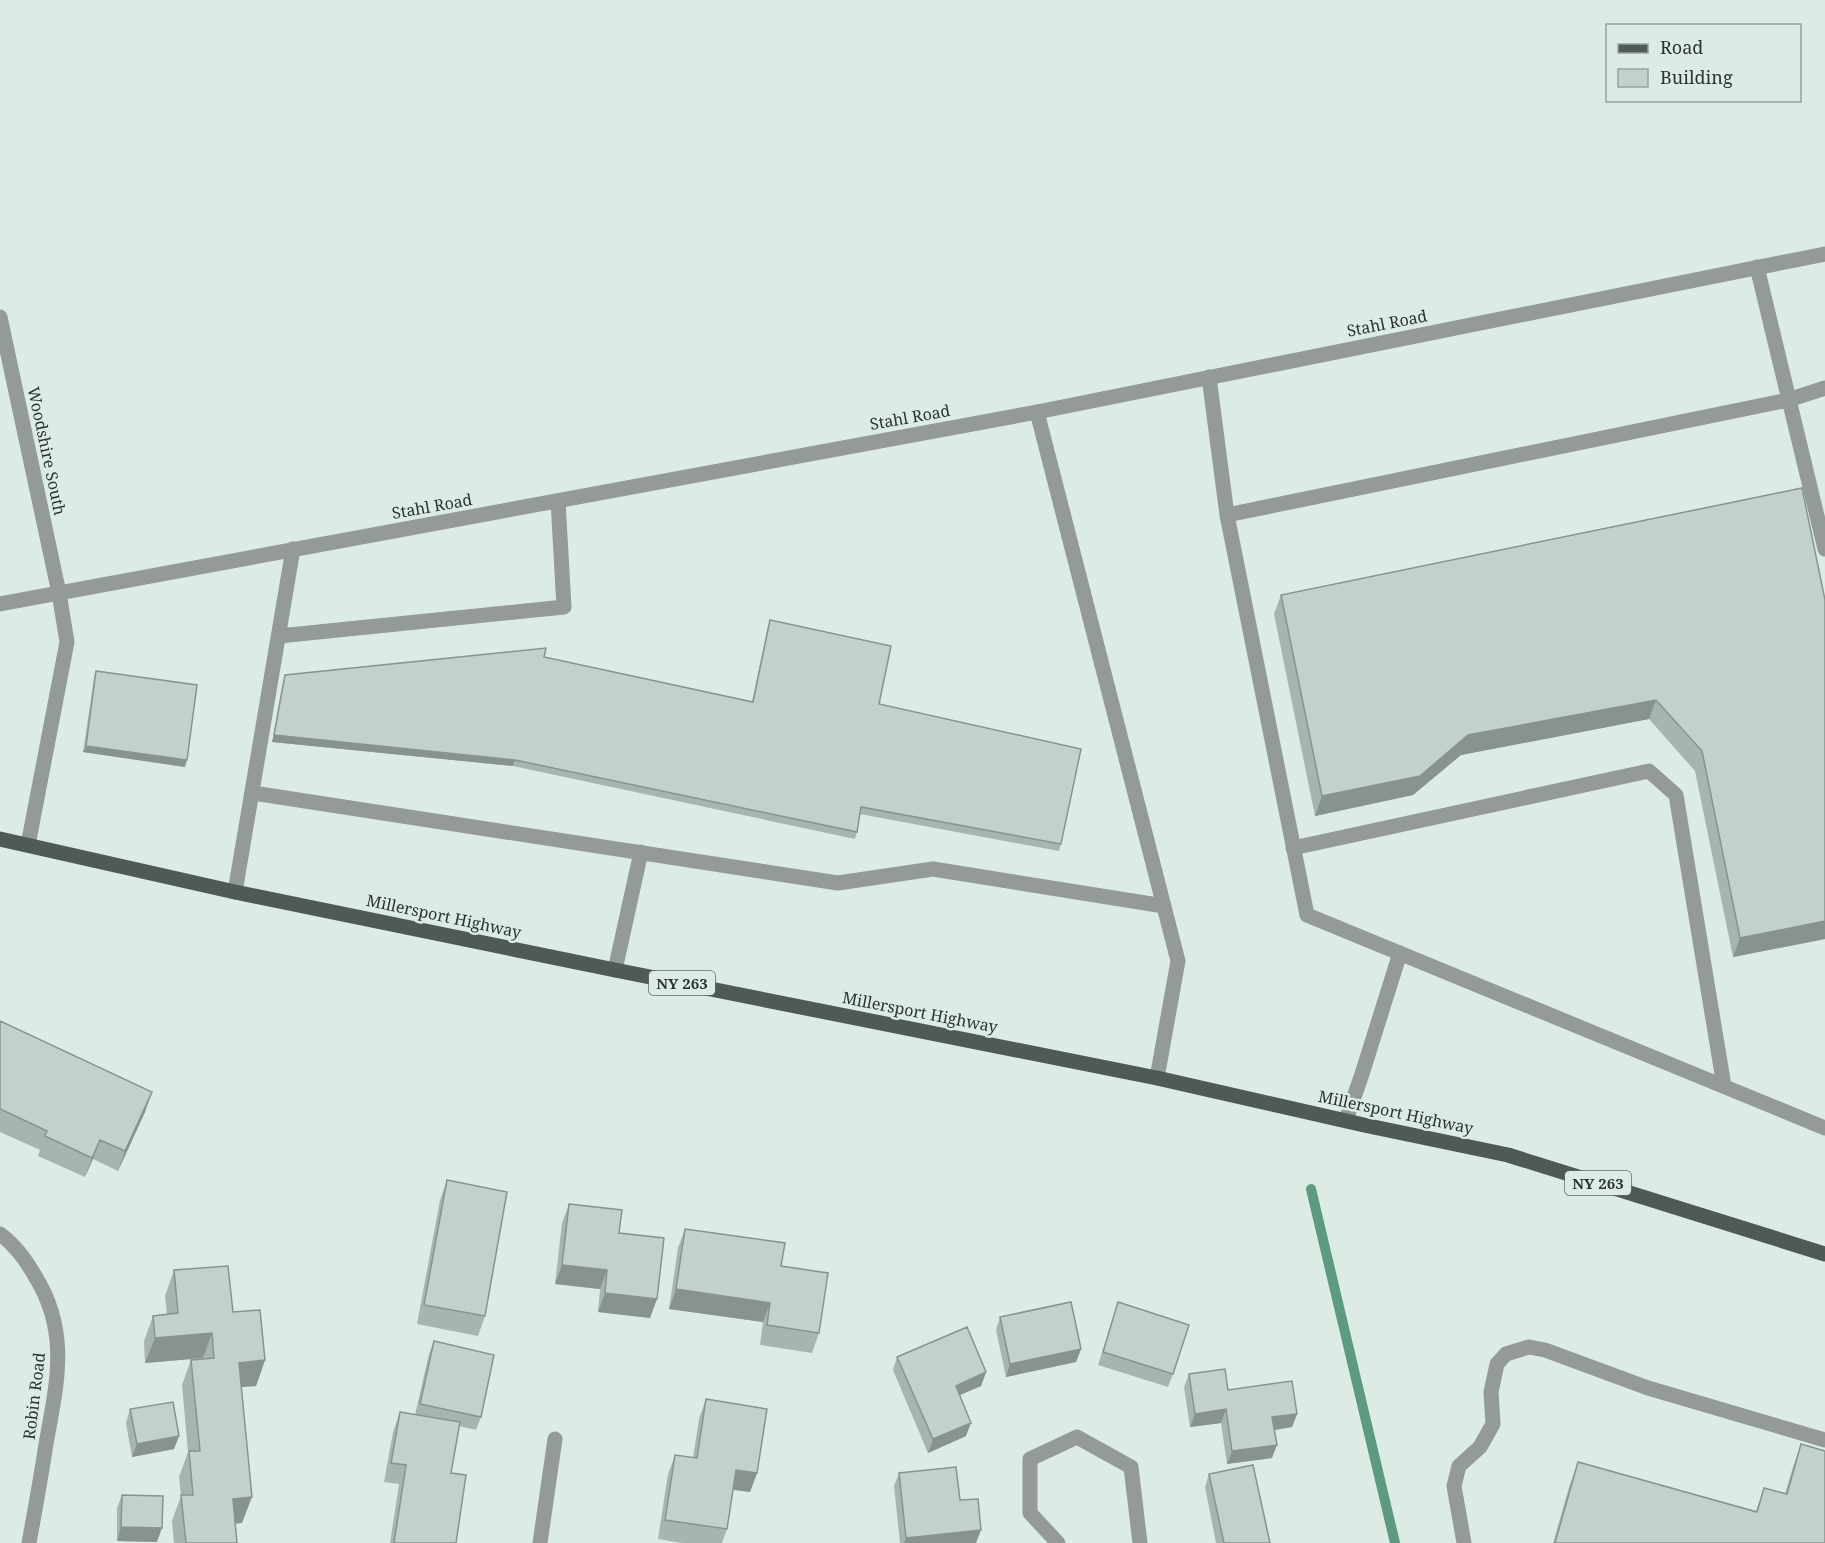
<svg xmlns="http://www.w3.org/2000/svg" width="1825" height="1543" font-family="'Noto Serif',serif">
	<style>
		.lines { fill: none; stroke-linecap: round; stroke-linejoin: round }
		.stream { stroke: #5e9982; stroke-width: 10 }
		.service { stroke: #939a97; stroke-width: 15 }
		.minor { stroke: #939a97; stroke-width: 15 }
		.tertiary { stroke: #939a97; stroke-width: 15 }
		.primary { stroke: #4f5a55; stroke-width: 15 }
		.wall { fill: #a7b5af }
		.shaded-wall { fill: #88938e }
		.building { fill: #c2d2cb; stroke: #88938e; stroke-width: 1.5 }
		.labels { text-anchor: middle; dominant-baseline: central; stroke-width: 5; stroke-linejoin: round; paint-order: stroke }
		.shield { fill: #dcece5; stroke: #626a66; stroke-width: 1.5 }
		.shield-label { font-size: 15px; font-weight: bold; fill: #2d3330 }
		.street-label { font-size: 16px; fill: #2d3330; stroke: #dcece5 }
	</style>
	<rect width="100%" height="100%" fill="#dcece5"/>
	<g class="lines">
		<path class="stream" d="M1311 1189 1395 1543"/>
		<path class="service" d="M1757 267 1825 549
			M1209 377 1227 515 1307 915 1825 1128
			M1037 412 1178 961 1157 1078
			M1227 515 1788 400 1825 388
			M279 636 564 607 558 501
			M253 793 838 883 933 869 1164 906
			M28 845 67 642 59 593
			M1293 848 1649 771 1676 795 1724 1086
			M235 892 293 549
			M615 970 641 852
			M1346 1120 1362 1074 1400 953
			M540 1543 555 1439
			M1464 1543 1454 1486 1459 1466 1480 1447 1493 1424 1491 1392 1497 1364 1506 1354 1529 1347 1545 1350 1648 1388 1825 1440"/>
		<path class="minor" d="M0 317 59 593
			M0 1234C15 1245 26 1260 35 1276 70 1332 57 1383 46 1444 41 1477 35 1510 29 1543
			M1058 1543 1030 1513V1459L1077 1437 1131 1467 1140 1543"/>
		<path class="tertiary" d="M0 604 1037 412 1825 254"/>
		<path class="primary" d="M0 839 235 892 615 970 1157 1078 1364 1125 1508 1155 1825 1254"/>
	</g>
	<path class="wall" d="M1802 488 1825 939 1733 957 1695 771 1649 719 1461 755 1413 795 1315 816 1274 614 1281 595Z
		M770 620 1061 844 1059 851 860 814 857 832 855 839 513 766 272 742 283 682 285 675 544 657 752 702 768 626Z
		M96 671 185 767 83 752 94 678Z
		M0 1021 145 1112 118 1171 93 1159 85 1177 38 1156 40 1150 0 1132Z
		M447 1180 485 1316 478 1336 417 1324 440 1200Z
		M569 1204 619 1233 650 1318 598 1312 600 1289 555 1284 562 1223Z
		M685 1229 781 1266 819 1333 812 1353 760 1345 763 1322 669 1309 678 1248Z
		M174 1270 233 1312 265 1360 256 1386 241 1387 242 1523H235L237 1543H174L172 1521 181 1496 179 1477 188 1452 182 1385 191 1360 203 1359V1358L145 1363 144 1341 153 1316 167 1315 165 1296Z
		M1118 1302 1173 1374 1168 1387 1098 1365Z
		M1000 1317 1081 1349 1076 1362 1006 1377 996 1330Z
		M434 1341 481 1417 476 1430 459 1426 451 1473 456 1543H390L399 1484 384 1482 393 1432 400 1412 415 1415 429 1354Z
		M897 1357 986 1372 981 1386 959 1395 966 1436 928 1453 893 1370Z
		M1189 1374 1228 1390 1297 1414 1292 1427 1274 1430 1272 1458 1227 1464 1221 1423 1190 1427 1184 1387Z
		M706 1399 757 1473 750 1492 733 1490 727 1529 722 1543H682L658 1539 668 1474 675 1455 693 1458 699 1419Z
		M130 1409 179 1436 174 1449 132 1457 126 1423Z
		M1801 1444 1825 1543H1553L1569 1487 1578 1462 1756 1511 1764 1488 1785 1494 1792 1470Z
		M899 1473 960 1500 976 1543H900L894 1486Z
		M1209 1474 1270 1543H1216L1205 1487Z
		M122 1495 157 1542 117 1541V1508Z"/>
	<path class="shaded-wall" d="M1656 700 1649 719 1461 755 1413 795 1315 816 1322 796 1468 735Z
		M274 735 515 760 513 766 272 742Z
		M86 746 187 760 185 767 83 752Z
		M1825 921V939L1733 957 1740 938Z
		M152 1092 145 1112 118 1171 125 1151Z
		M100 1140 93 1159 85 1177 92 1158Z
		M562 1265 607 1270 600 1289 555 1284Z
		M676 1289 770 1303 763 1322 669 1309Z
		M605 1293 657 1299 650 1318 598 1312Z
		M212 1333 203 1358 145 1363 155 1338Z
		M1081 1349 1076 1362 1006 1377 1010 1364Z
		M265 1360 256 1386 230 1388 239 1363Z
		M986 1372 981 1386 951 1399 956 1386Z
		M1226 1409 1221 1423 1190 1427 1195 1414Z
		M1297 1414 1292 1427 1268 1431 1272 1417Z
		M971 1423 966 1436 928 1453 933 1439Z
		M179 1436 174 1449 132 1457 137 1444Z
		M1277 1445 1272 1458 1227 1464 1232 1451Z
		M736 1470 757 1473 750 1492 729 1489Z
		M252 1497 242 1523 224 1525 233 1499Z
		M121 1527 162 1528 157 1542 117 1541Z
		M981 1530 976 1543H904L906 1538Z"/>
	<path class="building" d="M1802 488 1825 600V921L1740 938 1702 751 1656 700 1468 735 1420 776 1322 796 1281 595Z
		M770 620 891 646 879 704 1081 749 1061 844 861 807 857 832 515 760 274 735 285 675 546 648 544 657 753 702Z
		M96 671 197 685 187 760 86 746Z
		M0 1021 152 1092 125 1151 100 1140 92 1158 45 1136 47 1131 0 1109Z
		M447 1180 507 1192 485 1316 424 1305Z
		M569 1204 622 1210 619 1233 664 1238 657 1299 605 1293 607 1270 562 1265Z
		M685 1229 785 1243 781 1266 828 1273 819 1333 767 1325 770 1303 676 1289Z
		M228 1266 233 1312 260 1310 265 1360 239 1363 252 1497 233 1499 237 1543H186L181 1495H193L189 1451H200L191 1360 214 1358 212 1333 155 1338 153 1316 178 1313 174 1270Z
		M1071 1302 1081 1349 1010 1364 1000 1317Z
		M1118 1302 1189 1325 1173 1374 1103 1352Z
		M967 1327 986 1372 956 1386 971 1423 933 1439 897 1357Z
		M434 1341 494 1355 481 1417 420 1404Z
		M1225 1369 1228 1390 1292 1381 1297 1414 1272 1417 1277 1445 1232 1451 1226 1409 1195 1414 1189 1374Z
		M706 1399 767 1409 757 1473 736 1470 727 1529 665 1520 675 1455 697 1458Z
		M173 1402 179 1436 137 1444 130 1409Z
		M400 1412 460 1422 451 1473 466 1475 456 1543H394L406 1465 391 1463Z
		M1801 1444 1825 1451V1543H1555L1578 1462 1757 1512 1764 1488 1787 1494Z
		M1253 1465 1270 1543H1224L1209 1474Z
		M956 1467 960 1500 978 1499 981 1530 906 1538 899 1473Z
		M122 1495 163 1496 162 1528 121 1527Z"/>
	<g class="labels">
		<g class="shield">
			<rect x="649" y="971" width="66" height="24" rx="4.5"/>
			<rect x="1565" y="1171" width="66" height="24" rx="4.5"/>
		</g>
		<g class="shield-label">
			<text x="682" y="983">NY 263</text>
			<text x="1598" y="1183">NY 263</text>
		</g>
		<g class="street-label">
			<text transform="translate(1387 323) rotate(-11)">Stahl Road</text>
			<text transform="translate(910 417) rotate(-10)">Stahl Road</text>
			<text transform="translate(47 451) rotate(78)">Woodshire South</text>
			<text transform="translate(432 506) rotate(-10)">Stahl Road</text>
			<text transform="translate(444 916) rotate(12)">Millersport Highway</text>
			<text transform="translate(920 1012) rotate(11)">Millersport Highway</text>
			<text transform="translate(1396 1112) rotate(12)">Millersport Highway</text>
			<text transform="translate(34 1396) rotate(-83)">Robin Road</text>
		</g>
	</g>
	<rect x="1606" y="24" width="195" height="78" fill="#dcece5" stroke="#96a29d" stroke-width="1.5"/>
	<rect x="1618" y="44" width="30" height="9" fill="#4f5a55" stroke="#96a29d" stroke-width="1.5"/>
	<text x="1660" y="54" font-size="18" fill="#2d3330">Road</text>
	<rect x="1618" y="69" width="30" height="18" fill="#c2d2cb" stroke="#96a29d" stroke-width="1.5"/>
	<text x="1660" y="84" font-size="18" fill="#2d3330">Building</text>
</svg>
